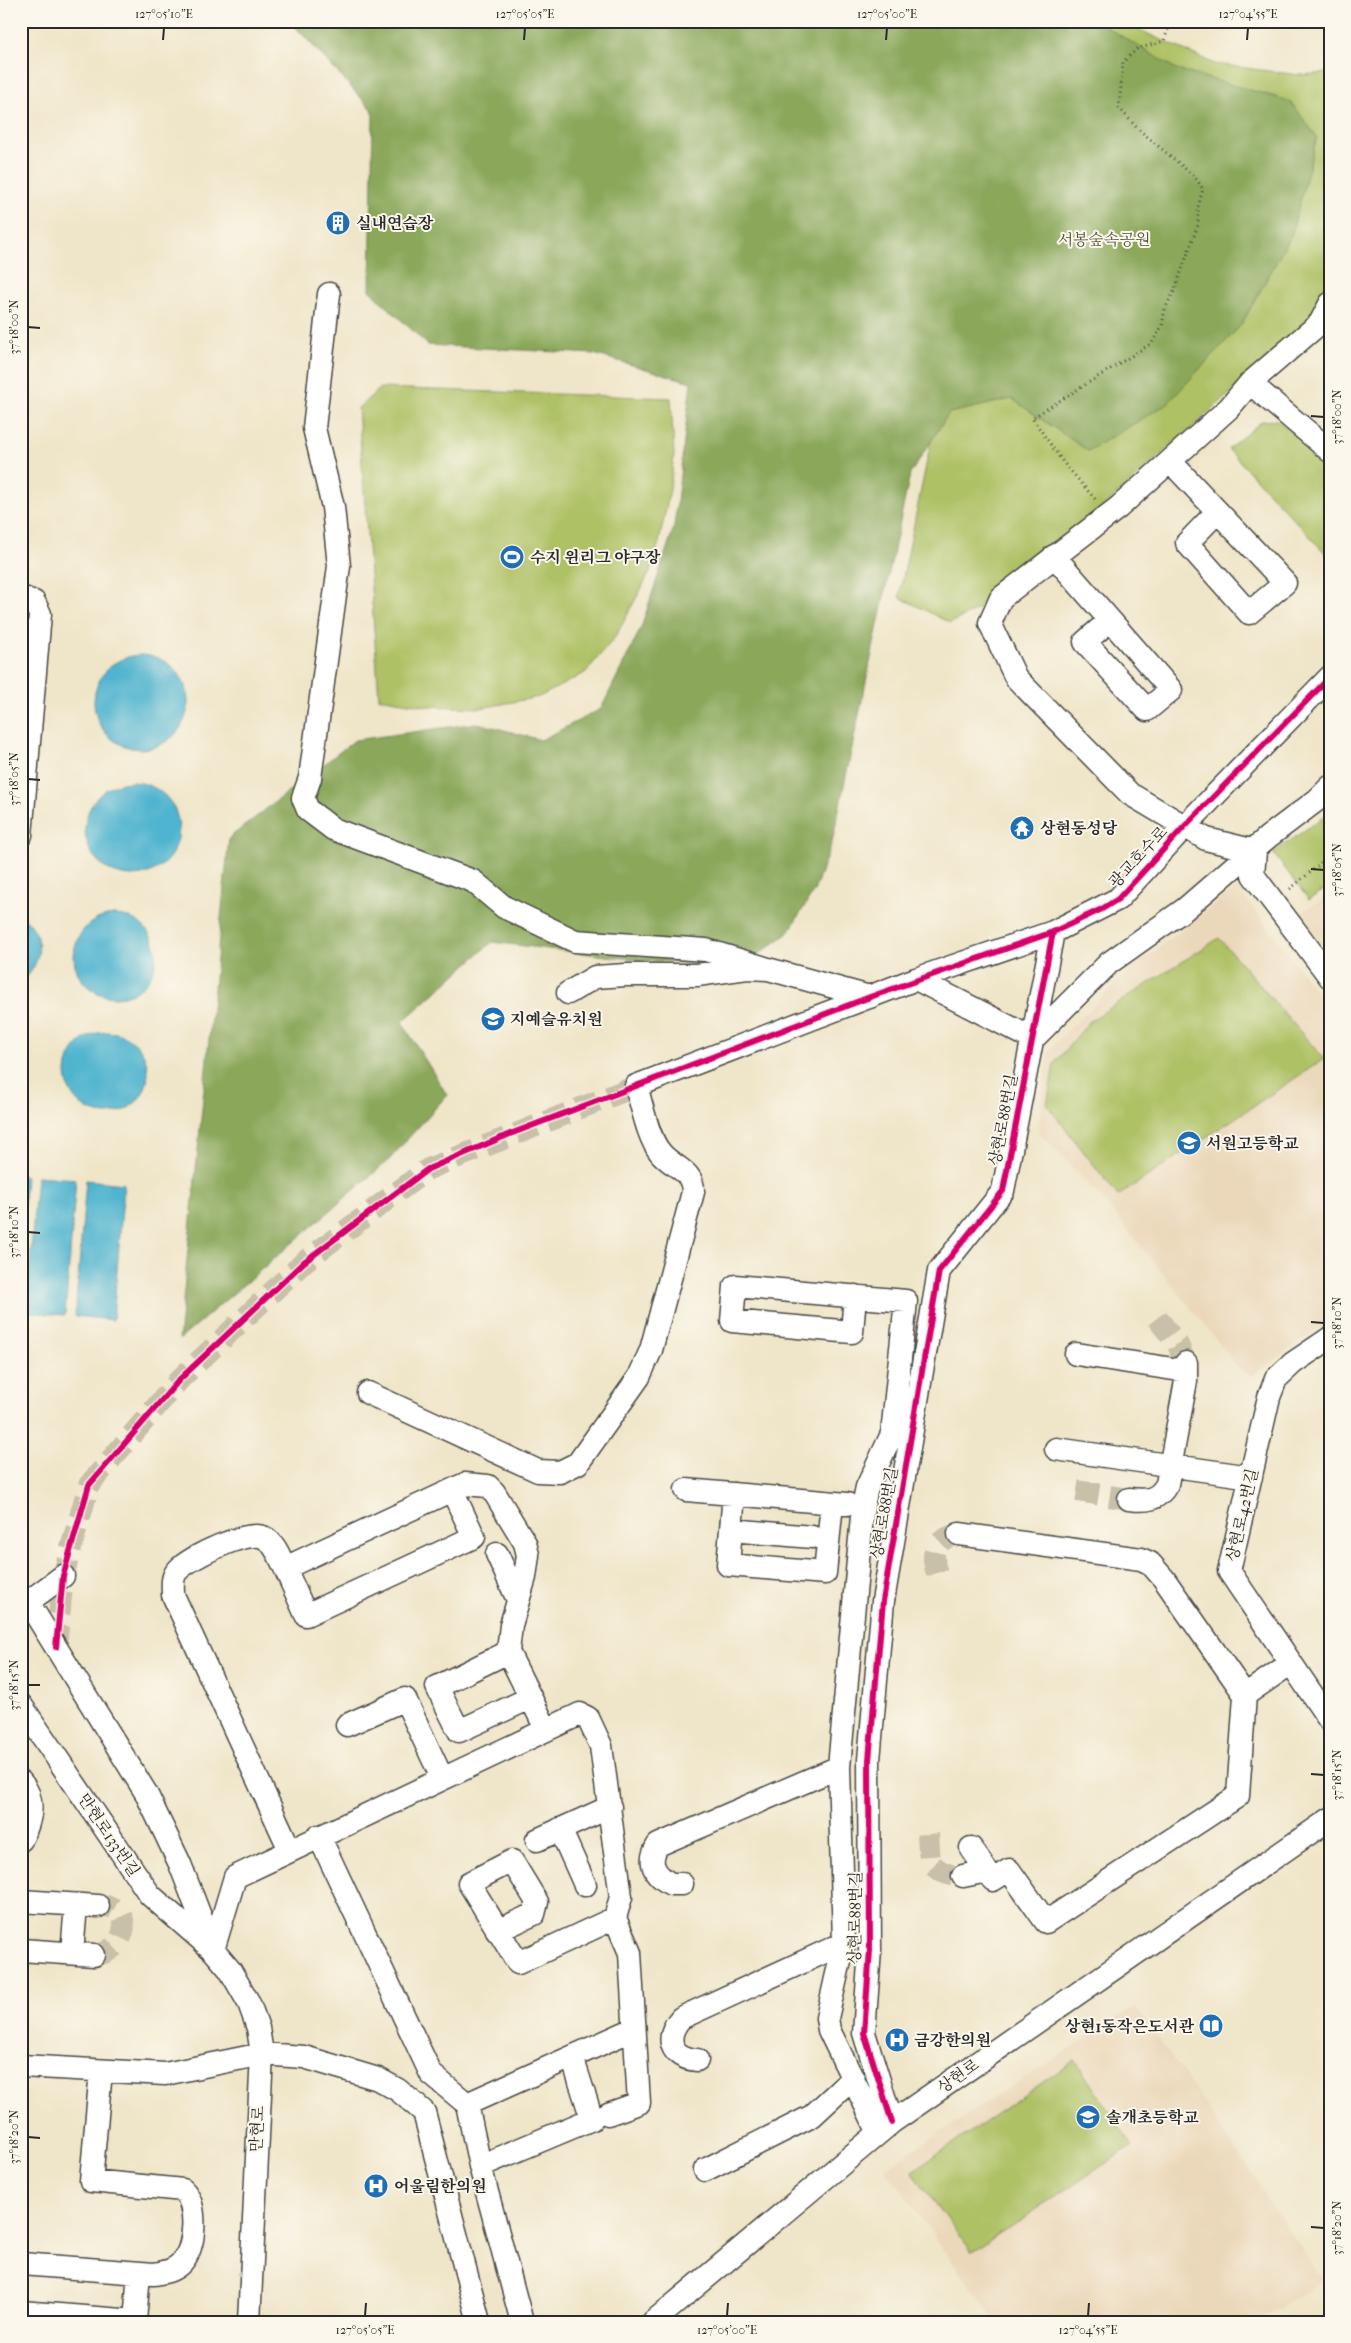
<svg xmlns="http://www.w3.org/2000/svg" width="1351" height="2343" font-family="'IM FELL French Canon','Noto Serif KR',serif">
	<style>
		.built { fill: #ebd8ba }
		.green { fill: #aec165; stroke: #6c7648 }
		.forest { fill: #8aa75a; stroke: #5a6942 }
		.water { fill: #50b4cf; stroke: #3e707d }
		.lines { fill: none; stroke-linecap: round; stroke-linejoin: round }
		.minor-tunnel { stroke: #c8c0a9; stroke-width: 22; stroke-dasharray: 22 11; stroke-linecap: butt }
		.minor-casing { stroke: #484743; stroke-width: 25 }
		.path { stroke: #484743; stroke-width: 3; stroke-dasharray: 1 4; stroke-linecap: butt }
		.minor { stroke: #fff; stroke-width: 22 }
		.cycleway-casing { stroke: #fbf7ec; stroke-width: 9 }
		.cycleway { stroke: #d6006c; stroke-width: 6 }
		.ticks { fill: none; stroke: #2b2b2b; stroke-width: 2 }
		.labels { text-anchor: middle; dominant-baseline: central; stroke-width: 4; stroke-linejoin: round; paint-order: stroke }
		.poi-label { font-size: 16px; font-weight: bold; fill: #2b2b2b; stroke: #fbf7ec; text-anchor: start }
		.park-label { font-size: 16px; fill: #52583c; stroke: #fbf7ec }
		.street-label { font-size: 16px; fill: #2b2b2b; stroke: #fbf7ec }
		.neatline { fill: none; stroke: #2b2b2b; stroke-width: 2 }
		.ticks-label { font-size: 12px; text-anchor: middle; fill: #2b2b2b }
	</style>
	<rect width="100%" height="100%" fill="#fbf7ec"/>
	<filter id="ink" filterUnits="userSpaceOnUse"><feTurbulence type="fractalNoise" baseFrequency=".02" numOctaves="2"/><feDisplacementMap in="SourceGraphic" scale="10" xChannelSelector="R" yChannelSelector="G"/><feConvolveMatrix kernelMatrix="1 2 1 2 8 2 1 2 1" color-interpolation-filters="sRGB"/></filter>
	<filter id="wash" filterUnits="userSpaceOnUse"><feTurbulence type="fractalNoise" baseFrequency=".0096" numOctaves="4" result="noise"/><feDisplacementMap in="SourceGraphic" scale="20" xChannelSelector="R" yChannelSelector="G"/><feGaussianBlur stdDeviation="1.12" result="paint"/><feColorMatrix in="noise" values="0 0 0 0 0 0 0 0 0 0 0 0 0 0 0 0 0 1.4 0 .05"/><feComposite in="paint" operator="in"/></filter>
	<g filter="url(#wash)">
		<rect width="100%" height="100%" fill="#efe5c8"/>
		<path class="built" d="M1237 887 1330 1009V1321L1252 1376 1239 1368 1107 1204 1038 1131 1048 1051 1125 974Z
			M1330 894V958L1298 915Z
			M1135 2007 1178 2065 1323 2280 1259 2322H996L885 2168Z"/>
		<path class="green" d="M709 21H1126L1135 28 1215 64 1299 75 1330 73V304L1001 598 950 623 899 597 941 392Z
			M380 388 671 398 674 455 670 489 659 542 650 572 616 636 585 673 539 697 481 708 426 706 379 698 358 408Z
			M1277 420 1330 467V558L1228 449 1262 421Z
			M1330 812V886L1309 900 1273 853Z
			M1219 938 1324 1059 1118 1196 1047 1105 1054 1064 1090 1021Z
			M1075 2060 1132 2146 972 2252 912 2172Z"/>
		<path class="forest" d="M290 21H1096L1178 70 1290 101 1317 137 1291 236 1241 325 1167 404 1088 451 1012 399 949 413 910 474 832 842 814 891 788 933 755 957 707 963 647 961 492 942 402 1022 447 1095 388 1161 179 1340 229 838 355 740 478 723 541 740 601 709 641 628 674 527 691 382 594 354 428 345 370 291 373 111Z"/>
		<path class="water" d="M94 702a47 47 0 1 1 94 0a47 47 0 1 1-94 0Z
			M85 829a47 47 0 1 1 94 0a47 47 0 1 1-94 0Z
			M21 915C46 934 43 963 21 983Z
			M74 956a41 41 0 1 1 82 0a41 41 0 1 1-82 0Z
			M66 1073a41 41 0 1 1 82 0a41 41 0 1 1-82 0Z
			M21 1040C32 1057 33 1075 21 1092Z
			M21 1175 26 1176 21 1238Z
			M37 1176 76 1179 65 1315 26 1312Z
			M86 1180 124 1184 113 1320 75 1316Z"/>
	</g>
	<g filter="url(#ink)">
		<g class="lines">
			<path class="minor-tunnel" d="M1157 1318 1178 1345 1186 1363
				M1077 1491 1129 1499
				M937 1573C929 1551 937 1538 959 1534
				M56 1647 63 1576 89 1485 180 1379 304 1262 428 1169 636 1086
				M928 1834 930 1863C941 1873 949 1876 963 1876
				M94 1955C126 1953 135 1910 106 1906"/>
			<defs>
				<path id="minor" d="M329 294 314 428 333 507 339 566 310 778 303 798 308 810 333 829 473 881 504 907 575 941 706 950 768 969
					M1330 304 1320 323 1250 383 1229 408 1170 461 1119 507 1001 598 990 623 1016 678 1130 794 1206 839 1255 851 1253 875 1330 977
					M1250 383 1330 451
					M1170 461 1285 583 1249 613 1187 543 1217 512
					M1054 556 1171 690 1147 710 1085 642 1110 620
					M21 597 34 602 40 614 21 835
					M916 979 1033 1039
					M568 993 595 977 626 975H697L747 968 768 969 870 997
					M1033 1039 1109 963 1185 909 1268 837 1317 800 1330 787
					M855 1296 852 1332 732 1321 735 1286 906 1301 892 1434 867 1487 863 1506 839 1767 844 1943 827 2018 829 2030 879 2133
					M1330 1338 1293 1363 1276 1379 1269 1397 1229 1571 1330 1721
					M1076 1354 1186 1371
					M368 1393 538 1471 560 1472 578 1463 639 1377 651 1350 693 1192C694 1170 671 1167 660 1152 648 1138 642 1105 636 1086L916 979 1053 932 1118 899 1184 827 1330 677
					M1056 1449 1251 1477
					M686 1490 847 1504
					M734 1494 728 1565 825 1573 832 1503
					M1129 1499C1146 1501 1158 1501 1167 1484L1186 1381V1363
					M731 1530 812 1537
					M959 1534 1141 1559 1150 1563 1164 1579 1245 1695 1238 1796 1046 1922 1009 1870 993 1880 971 1848
					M497 1554 518 1600
					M285 1568 306 1615 474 1537 452 1490
					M21 1601 28 1602 63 1576
					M28 1602 146 1793 180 1864 212 1947
					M508 1652 437 1687 459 1731 530 1698
					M1245 1695 1291 1663
					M21 1705 150 1895 213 1950 230 1970 249 2003 258 2028 262 2054 249 2322
					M347 1725 405 1699 442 1778
					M21 1782C36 1799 31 1821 21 1840
					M560 1829 585 1885
					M319 1836 431 2074 467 2104 480 2166 522 2322
					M537 1840 610 1807
					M290 1850 173 1595C173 1586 171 1577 178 1570 190 1557 247 1530 263 1537 275 1542 280 1558 285 1568L465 1484 488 1486 494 1492 525 1543 528 1555 525 1577 511 1625 508 1652 546 1729
					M963 1876 987 1871
					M682 1884H671C654 1875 647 1862 658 1845L839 1767
					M21 1901 98 1906
					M497 1931 534 1914 537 1902 512 1861 469 1883 518 1963 615 1918
					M21 1950 94 1955
					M213 1950 235 1877 580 1714 588 1718 601 1746 621 1897 615 1918 630 1953 639 2103 608 2114
					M72 1953 76 1905
					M697 2060C670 2058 664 2037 681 2018L844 1943
					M21 2066 165 2074 262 2054 304 2057 378 2079 398 2090 424 2112 479 2322
					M467 2104 634 2029
					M892 2122 864 2033 870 1950 869 1760 883 1601 939 1271 1003 1191 1053 932
					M480 2166 592 2119 572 2057
					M705 2170 812 2116 853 2078
					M21 2264 154 2274C165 2272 174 2271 182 2262 196 2246 198 2205 183 2190L91 2181 101 2071
					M21 2312 135 2321 139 2273
					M653 2322 892 2122 1330 1819"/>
			</defs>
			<use href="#minor" class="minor-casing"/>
			<path class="path" d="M1095 499 1063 462 1032 418 1152 343 1162 326 1165 309 1175 289 1198 225V207L1203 189 1194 176 1138 129 1119 108 1123 62 1137 49 1164 41 1171 21
				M1290 889 1319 865 1330 851"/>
			<use href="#minor" class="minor"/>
			<defs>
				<path id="cycleway" d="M56 1647 63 1576 89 1485 180 1379 304 1262 428 1169 510 1134 870 997 1053 932 1102 909 1118 899 1184 827 1330 677
					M892 2122 864 2033 870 1950 869 1760 883 1601 939 1271 1003 1191 1053 932"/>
			</defs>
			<use href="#cycleway" class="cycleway-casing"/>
			<use href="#cycleway" class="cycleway"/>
		</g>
	</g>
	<path class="ticks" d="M163 40 164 28M524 40 525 28M886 40 887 28M1247 40 1248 28M28 327 40 328M1311 416 1324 417M28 779 40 780M1311 869 1324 870M28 1232 40 1233M1311 1322 1324 1323M28 1685H40M1311 1774 1324 1775M28 2137 40 2138M1311 2227 1324 2228M365 2316 366 2303M727 2316 728 2303M1088 2316 1089 2303"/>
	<defs>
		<symbol id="building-disc" viewBox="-11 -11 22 22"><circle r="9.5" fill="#1f6fb2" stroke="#fbf7ec"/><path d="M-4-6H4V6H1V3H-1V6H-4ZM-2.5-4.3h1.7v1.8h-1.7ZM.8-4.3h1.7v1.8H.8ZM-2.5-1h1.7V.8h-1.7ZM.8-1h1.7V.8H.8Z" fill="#fff"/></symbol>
		<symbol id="stadium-disc" viewBox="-11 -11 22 22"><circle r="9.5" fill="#1f6fb2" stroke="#fbf7ec"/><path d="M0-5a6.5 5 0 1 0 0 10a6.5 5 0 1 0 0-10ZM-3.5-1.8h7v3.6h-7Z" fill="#fff"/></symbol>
		<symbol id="temple-disc" viewBox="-11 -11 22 22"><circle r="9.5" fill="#1f6fb2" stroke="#fbf7ec"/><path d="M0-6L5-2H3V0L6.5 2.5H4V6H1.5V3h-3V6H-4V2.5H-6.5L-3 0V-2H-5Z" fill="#fff"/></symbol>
		<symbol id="school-disc" viewBox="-11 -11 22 22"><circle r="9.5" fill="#1f6fb2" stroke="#fbf7ec"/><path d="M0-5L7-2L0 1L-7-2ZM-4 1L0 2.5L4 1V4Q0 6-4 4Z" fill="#fff"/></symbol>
		<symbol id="library-disc" viewBox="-11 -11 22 22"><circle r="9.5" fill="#1f6fb2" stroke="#fbf7ec"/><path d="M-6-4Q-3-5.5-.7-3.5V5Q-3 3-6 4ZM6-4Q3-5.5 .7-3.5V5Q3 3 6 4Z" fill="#fff"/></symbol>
		<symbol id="hospital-disc" viewBox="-11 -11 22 22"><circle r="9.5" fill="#1f6fb2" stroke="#fbf7ec"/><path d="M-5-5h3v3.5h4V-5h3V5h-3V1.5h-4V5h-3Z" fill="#fff"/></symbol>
	</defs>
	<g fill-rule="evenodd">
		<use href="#building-disc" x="324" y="209" width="28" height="28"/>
		<use href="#stadium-disc" x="498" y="543" width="28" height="28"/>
		<use href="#temple-disc" x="1008" y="814" width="28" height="28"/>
		<use href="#school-disc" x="479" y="1005" width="28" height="28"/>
		<use href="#school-disc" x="1175" y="1129" width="28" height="28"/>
		<use href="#library-disc" x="1197" y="2012" width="28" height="28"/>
		<use href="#hospital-disc" x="883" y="2026" width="28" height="28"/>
		<use href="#school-disc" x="1074" y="2103" width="28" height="28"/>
		<use href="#hospital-disc" x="362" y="2172" width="28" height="28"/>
	</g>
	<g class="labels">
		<g class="poi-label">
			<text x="356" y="223">실내연습장</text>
			<text x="530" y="557">수지 윈리그 야구장</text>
			<text x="1040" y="828">상현동성당</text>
			<text x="510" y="1019">지예슬유치원</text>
			<text x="1206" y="1143">서원고등학교</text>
			<text x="1194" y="2026" text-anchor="end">상현1동작은도서관</text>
			<text x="914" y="2040">금강한의원</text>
			<text x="1106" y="2117">솔개초등학교</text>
			<text x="394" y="2186">어울림한의원</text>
		</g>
		<g class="park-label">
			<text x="1104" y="239">서봉숲속공원</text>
		</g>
		<g class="street-label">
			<text transform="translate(1138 857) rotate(-47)">광교호수로</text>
			<text transform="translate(1003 1120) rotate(-79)">상현로88번길</text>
			<text transform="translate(884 1513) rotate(-80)">상현로88번길</text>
			<text transform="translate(1242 1515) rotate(-77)">상현로42번길</text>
			<text transform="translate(109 1835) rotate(56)">만현로133번길</text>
			<text transform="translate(855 1918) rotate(-89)">상현로88번길</text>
			<text transform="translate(958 2076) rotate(-35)">상현로</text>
			<text transform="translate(257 2129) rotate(-87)">만현로</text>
		</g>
	</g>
	<rect width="1351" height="2343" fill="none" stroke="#fbf7ec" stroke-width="55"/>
	<rect x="28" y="28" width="1296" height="2288" class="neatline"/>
	<g class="ticks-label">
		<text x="164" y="18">127°05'10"E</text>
		<text x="525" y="18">127°05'05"E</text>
		<text x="887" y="18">127°05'00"E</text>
		<text x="1248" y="18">127°04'55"E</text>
		<text transform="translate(14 327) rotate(-90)" y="4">37°18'00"N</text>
		<text transform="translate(1337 417) rotate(-90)" y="4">37°18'00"N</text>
		<text transform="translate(14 779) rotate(-90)" y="4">37°18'05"N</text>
		<text transform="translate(1337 870) rotate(-90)" y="4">37°18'05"N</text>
		<text transform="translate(14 1232) rotate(-90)" y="4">37°18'10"N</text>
		<text transform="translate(1337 1323) rotate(-90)" y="4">37°18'10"N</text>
		<text transform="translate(14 1685) rotate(-90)" y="4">37°18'15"N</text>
		<text transform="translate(1337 1775) rotate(-90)" y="4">37°18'15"N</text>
		<text transform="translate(14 2137) rotate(-90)" y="4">37°18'20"N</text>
		<text transform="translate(1337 2228) rotate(-90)" y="4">37°18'20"N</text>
		<text x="365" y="2334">127°05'05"E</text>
		<text x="727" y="2334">127°05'00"E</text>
		<text x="1088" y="2334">127°04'55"E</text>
	</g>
</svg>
